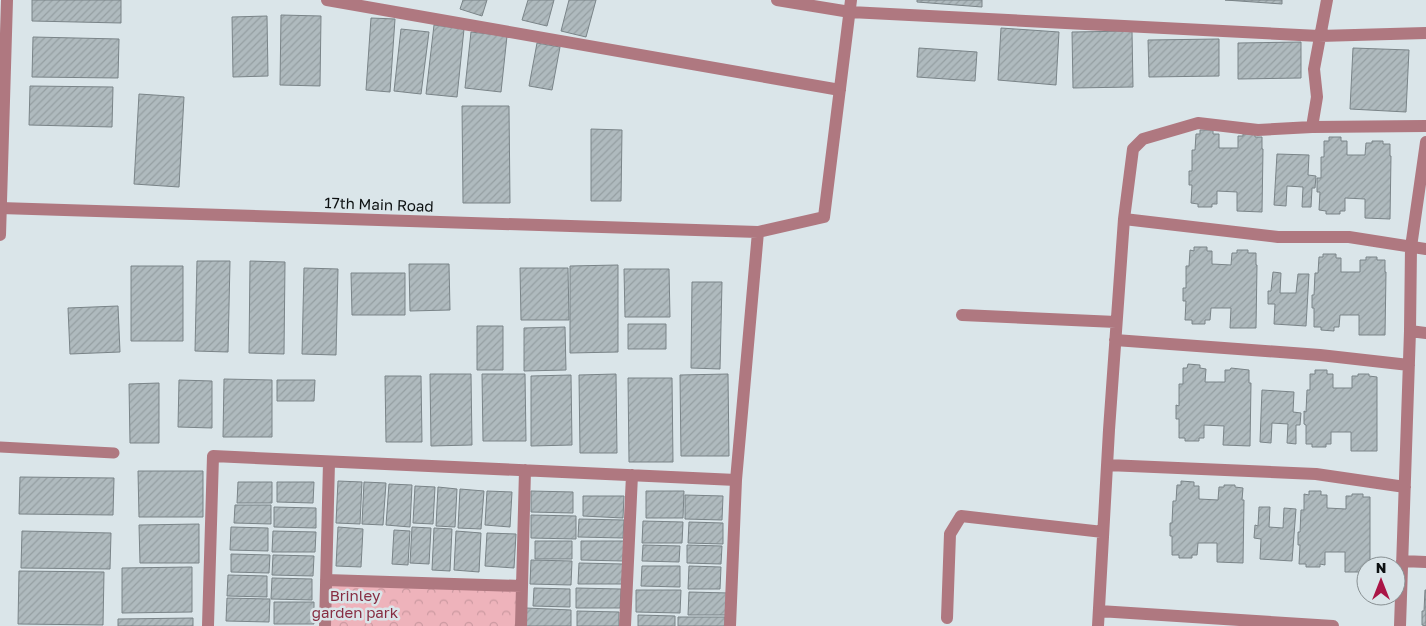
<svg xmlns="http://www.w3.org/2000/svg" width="1426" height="626" font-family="'Golos Text',sans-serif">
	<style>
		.park { fill: url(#park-crowns) }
		.building { fill: url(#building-hatch); stroke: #7a8488 }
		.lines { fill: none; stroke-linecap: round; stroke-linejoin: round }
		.service { stroke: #af7880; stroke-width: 11 }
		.minor { stroke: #af7880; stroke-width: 12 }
		.tertiary { stroke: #af7880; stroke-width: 12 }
		.labels { text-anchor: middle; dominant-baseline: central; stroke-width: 5; stroke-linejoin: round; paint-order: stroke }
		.street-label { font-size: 15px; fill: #0d1112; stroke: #dae5e9 }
		.park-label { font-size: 15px; fill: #872d42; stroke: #dae5e9 }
	</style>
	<defs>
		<pattern id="park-crowns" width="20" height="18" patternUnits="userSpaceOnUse" patternTransform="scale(1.25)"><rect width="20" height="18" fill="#eeb3bb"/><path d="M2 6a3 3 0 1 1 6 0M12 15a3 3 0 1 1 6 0" fill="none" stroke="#cb99a0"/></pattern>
		<pattern id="building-hatch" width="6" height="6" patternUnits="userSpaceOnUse" patternTransform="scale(1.25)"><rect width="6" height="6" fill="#afbabe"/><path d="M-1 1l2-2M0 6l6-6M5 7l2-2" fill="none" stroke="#959fa2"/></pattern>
	</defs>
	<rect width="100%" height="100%" fill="#dae5e9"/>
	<path class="park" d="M326 580 522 586 521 626H325Z"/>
	<path class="building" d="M32 0H121V23L32 21Z
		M463 0H487L482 16 460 9Z
		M528 0H554L547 26 522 20Z
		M569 0H596L586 37 561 31Z
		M917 0H982V7L917 2Z
		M1225 0H1282V4Z
		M281 15 321 16 320 86 280 85Z
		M267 16 268 76 233 77 232 17Z
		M371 18 395 19 390 92 366 90Z
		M434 25 464 29 457 97 426 94Z
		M1001 28 1059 32 1056 85 998 80Z
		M401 29 429 32 421 94 394 91Z
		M1132 31 1133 87 1073 88 1072 32Z
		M471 32 507 36 501 92 465 88Z
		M33 37 119 39 118 78 32 77Z
		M1219 39V76L1149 77 1148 40Z
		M1301 42V78L1238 79V43Z
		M537 43 560 47 552 90 529 86Z
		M919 48 977 52 975 81 917 77Z
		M1353 48 1409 50 1406 112 1350 109Z
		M30 86 113 87 112 127 29 125Z
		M139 94 184 97 179 187 134 184Z
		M462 106H509L510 203H463Z
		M591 129 622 130 621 201H591Z
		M1200 130H1213V134H1219V148H1238V136H1243V134H1255V137H1262V149H1263L1262 212 1237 211V192L1217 191V204H1212V207H1198V204L1191 203 1192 185H1189V171H1192V150H1195L1196 134H1200Z
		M1329 137H1341V141H1347V155H1365L1366 143H1372V141H1383V144H1390V156H1391L1390 219 1365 218V199L1345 198V211H1340V214H1326V211L1319 210 1320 192H1317V178H1321V157H1324V141H1329Z
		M1277 154 1309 155 1308 175 1316 176 1315 188H1312L1311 207H1302L1303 187 1287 186 1286 206 1274 205Z
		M1194 247H1207V251H1212V264L1231 265 1232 253H1237V250H1248V253H1256V265H1257L1256 328H1230L1231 308H1211L1210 320H1205V324H1192V320H1185L1186 301H1183V288H1186V266H1189L1190 250 1194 251Z
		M1323 254H1336V258H1341V272H1360V260H1366V257H1377V260H1385V272H1386L1385 335H1359V315H1340L1339 327H1334V331L1321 330V327H1314V308H1312V295H1314L1315 273H1318L1319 257H1323Z
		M197 261H230L228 352 195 351Z
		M250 261 285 262 284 354 249 353Z
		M409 264H449L450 310 410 311Z
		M618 265V352L570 353V266Z
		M131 266H183V341H131Z
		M304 268 338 269 336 355 302 354Z
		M520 268H568L569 320H521Z
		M624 269H669L670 317H625Z
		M1273 272 1281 273 1280 293H1296L1298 274H1309L1306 326 1274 324 1275 304H1268V291H1271Z
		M351 273H405V315H352Z
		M692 282H722L720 369 691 368Z
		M118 306 120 352 70 354 68 308Z
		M628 324H666V349H628Z
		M477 326H503V370H477Z
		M565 327 566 370 524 371V328Z
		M1188 364 1200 365V368L1206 369 1205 382H1225V370H1230L1231 368 1249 370V383H1251L1250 446 1223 445 1224 426 1204 425V438H1199V441H1185V438H1179V419H1176V405L1179 406V384H1183V368H1187Z
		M1315 370H1327V374H1333V388H1352V376H1358V374H1369V376L1377 377V451H1351V432H1331V444H1326V447H1312V444H1306V425L1304 424V411L1306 412 1307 390H1310V374H1315Z
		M430 374H471L472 445 431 446Z
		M482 374H525L526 441H483Z
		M616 374 617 453H580L579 375Z
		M728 374 729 456H681L680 375Z
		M571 375 572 445 531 446V376Z
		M385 376H421L422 442H386Z
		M628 378H672L673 462H629Z
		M224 379 272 380V437H223Z
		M179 380 212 381V428L178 427Z
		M277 380H315L314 401H277Z
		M159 383V443H130L129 384Z
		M1262 390 1294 392 1293 412 1301 413 1300 425H1296V444L1287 443 1288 424 1272 423 1271 443 1260 442Z
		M138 471H203V517H139Z
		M20 477 114 478 113 515 19 514Z
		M338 481 362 482 360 524 336 523Z
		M1181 481 1194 482V486H1199V499L1218 500 1219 487H1224V485H1235V487L1243 488 1242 500H1244L1243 563 1217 562V543H1198L1197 555H1192V558H1179V555H1172V536H1170V523H1172L1173 501H1176L1177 485H1181Z
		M238 482H272V503H237Z
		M277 482H314L313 503 277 502Z
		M364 482 386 483 383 525 362 524Z
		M389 484 412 485 410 527 386 525Z
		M415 486 435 487 433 524 413 523Z
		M438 487 457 489 455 527 436 526Z
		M460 489 484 491 481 529 458 528Z
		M487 491 512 492 510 527 485 525Z
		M531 491 573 492V513L531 512Z
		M646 491H684L683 518H646Z
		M1309 491H1321V495H1327V508L1346 509V496H1352V494H1363V497H1370V566H1366V572H1345V552H1325V565L1320 564V567H1306V564H1299L1300 545H1298V532H1300L1301 510H1304V494L1309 495Z
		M685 495 723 496 722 520 685 519Z
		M583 496H624L623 518 583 516Z
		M235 505H271V524L234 523Z
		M274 507 316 508V528L274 527Z
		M1259 507H1270L1269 527 1283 528 1284 508 1296 509 1292 561 1260 559 1261 539 1254 538 1255 525 1258 526Z
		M531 515 576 516V539L531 538Z
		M579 519 624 520 623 538 578 537Z
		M643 521 683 522 682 543H642Z
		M689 522 723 523V544L688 543Z
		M199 524V563H140L139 525Z
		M231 527 268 528V551L230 550Z
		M338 527 363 529 361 567 336 566Z
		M412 527 431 528 429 564 410 563Z
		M434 528 452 529 450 571 432 570Z
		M394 530 410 531 408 565 392 564Z
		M22 531 111 533 110 569 21 568Z
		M273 531 316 532 315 552H272Z
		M456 531 481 533 479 572 454 570Z
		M487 533 516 534 514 568 485 566Z
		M535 541H572V559H535Z
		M581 541H624L623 561 581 560Z
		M643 545 680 546 679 562 642 561Z
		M687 545 722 546 721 564 687 563Z
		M231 554 270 555 269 573 231 572Z
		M273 555 314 556 313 576 272 575Z
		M531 560 572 561 571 585 530 584Z
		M579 563 623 564 622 584H578Z
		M642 566H680V587L641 586Z
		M689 566 721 567 720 589H688Z
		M192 567V612L122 613V568Z
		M19 571 104 572 103 625 18 624Z
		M228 575 267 576V597L227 596Z
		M272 578 312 579V600L271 599Z
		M534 588 570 589V607L533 606Z
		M576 588 621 589 620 608H576Z
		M636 590H681L680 613 636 612Z
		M1425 590H1426V626L1422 625V611H1424Z
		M689 592 729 593 728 615H688Z
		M227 598 270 599 269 622 226 621Z
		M274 602H314V624H274Z
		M526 608 571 610V626H526Z
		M577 611 619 612V626H577Z
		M638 615 675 616V626H638Z
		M678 617H725V626H678Z
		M193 618V626H118V619Z"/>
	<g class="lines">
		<path class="service" d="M0 447 114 453"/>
		<path class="minor" d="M327 0 840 90
			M777 0 850 12 1319 36 1426 33
			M1312 127 1426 126
			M0 208 758 232
			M1124 219 1278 237H1349L1426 249
			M962 315 1116 322
			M1410 331 1411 247 1426 142
			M1115 340 1320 355 1409 365
			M1107 465 1316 474 1405 487
			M1402 561 1426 562
			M326 580 522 586
			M1099 611 1333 626
			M947 618 950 534 961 516 1103 532
			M208 626 213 456 736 480
			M325 626 329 462
			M521 626 525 470
			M625 626 632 475
			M730 626 736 480 758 232 824 217 851 0
			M1098 626 1109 430 1124 219 1133 149 1143 139 1198 123 1258 130 1312 127 1317 97 1314 69 1327 0
			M1400 626 1410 331 1426 333"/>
		<path class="tertiary" d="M0 235 7 0"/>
	</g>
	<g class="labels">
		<g class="street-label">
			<text transform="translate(379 204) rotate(2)">17th Main Road</text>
		</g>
		<g class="park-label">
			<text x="355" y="595">Brinley<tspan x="355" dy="17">garden park</tspan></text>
		</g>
	</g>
	<g transform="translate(1381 581)"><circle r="24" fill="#dae5e9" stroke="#889093"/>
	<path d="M0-4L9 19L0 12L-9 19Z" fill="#aa1546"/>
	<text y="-8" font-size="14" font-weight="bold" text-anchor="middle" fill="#0d1112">N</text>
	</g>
</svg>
